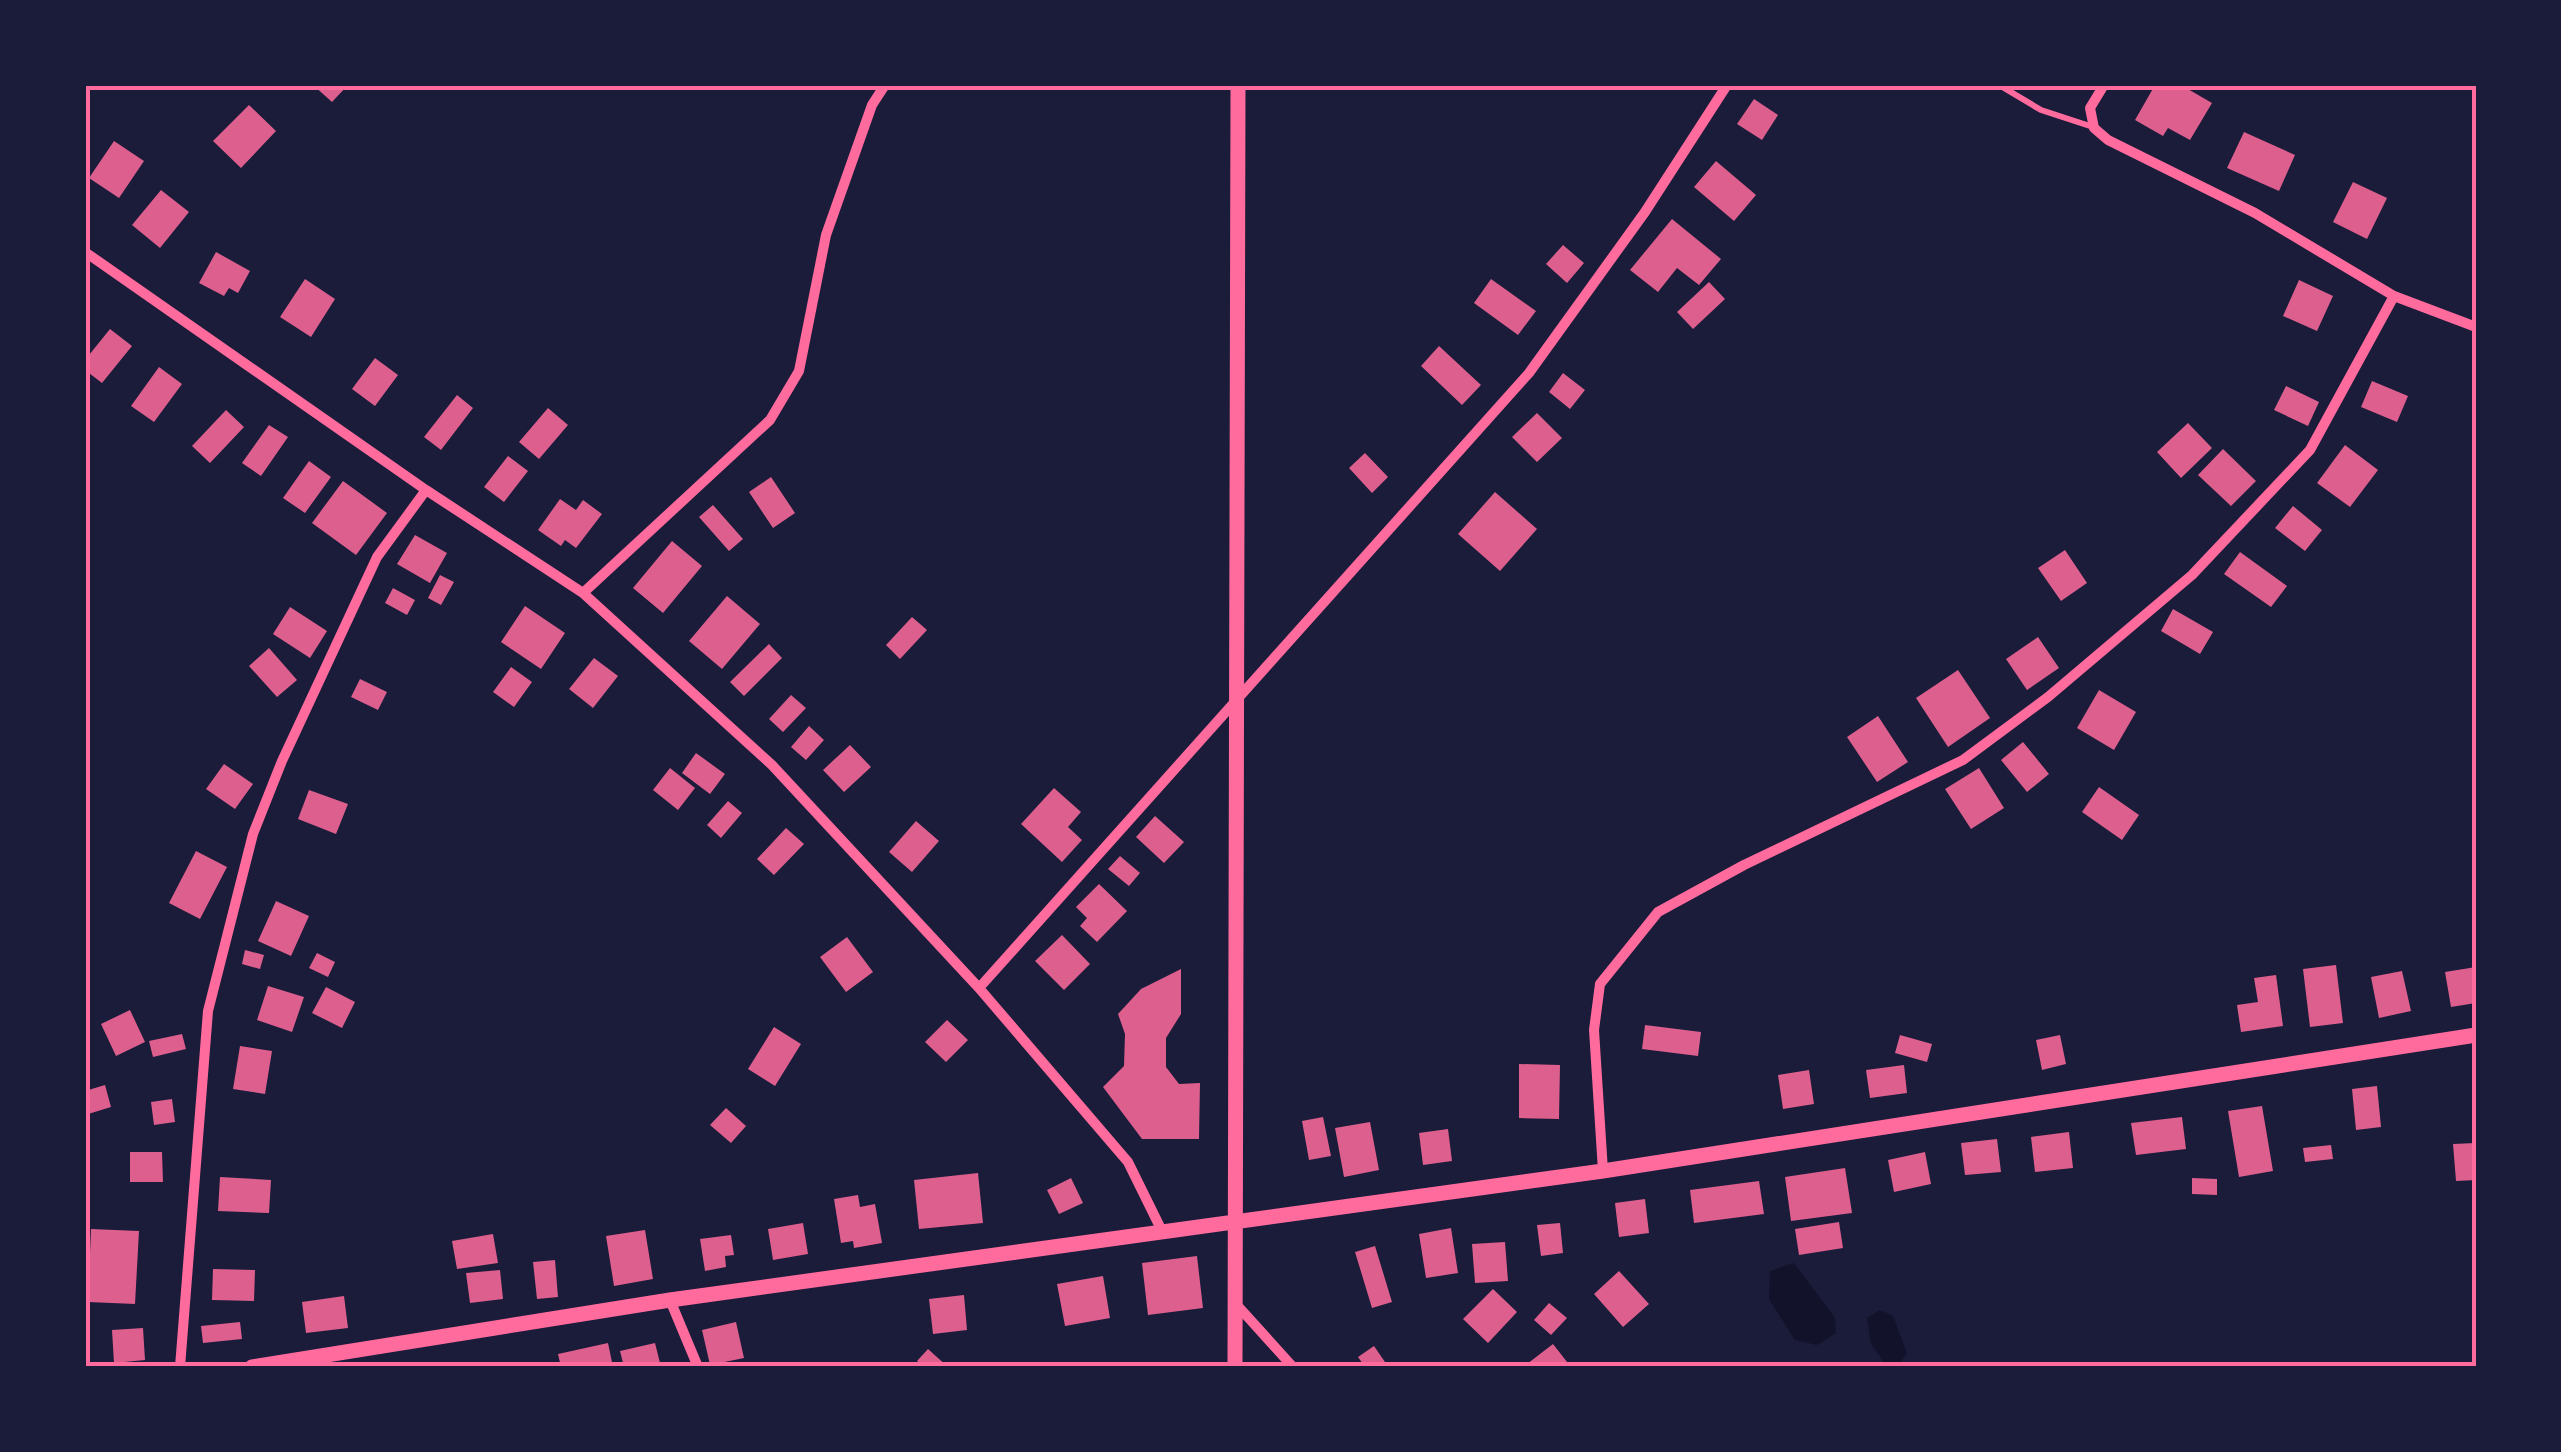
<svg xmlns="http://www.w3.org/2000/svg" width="2561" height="1452" font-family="Ubuntu,sans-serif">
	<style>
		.water { fill: #12122b }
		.building { fill: #dd5f8e }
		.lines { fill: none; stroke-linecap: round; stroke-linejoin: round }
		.service { stroke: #ff6b9d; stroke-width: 6 }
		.minor { stroke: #ff6b9d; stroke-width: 10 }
		.tertiary { stroke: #ff6b9d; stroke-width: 15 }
		.neatline { fill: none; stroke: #ff6b9d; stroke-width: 4 }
	</style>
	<rect width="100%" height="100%" fill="#1b1b3a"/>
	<path class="water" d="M1794 1263 1835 1318 1836 1333 1817 1345 1795 1340 1769 1299 1770 1271Z
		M1880 1310 1893 1316 1907 1353 1900 1363 1886 1365 1871 1344 1867 1318Z"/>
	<path class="building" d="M313 85H348L332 102Z
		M2155 85H2181L2212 103 2190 140 2168 128 2163 136 2135 120Z
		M1754 99 1778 115 1762 140 1737 124Z
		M249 105 276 131 241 168 213 141Z
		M2244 132 2295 155 2279 191 2227 168Z
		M114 141 144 161 119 198 89 178Z
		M1716 161 1756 195 1734 221 1694 187Z
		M2353 182 2387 198 2367 239 2333 222Z
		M161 190 189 212 160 248 132 225Z
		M1672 219 1721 259 1699 285 1677 268 1658 292 1630 270Z
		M1563 245 1584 263 1567 283 1546 264Z
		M216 252 250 271 238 293 229 288 224 296 199 283Z
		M305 279 335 299 311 337 280 317Z
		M1491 279 1536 311 1518 335 1474 303Z
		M2299 280 2333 296 2317 331 2283 316Z
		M1709 282 1725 299 1693 329 1677 312Z
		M110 329 132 346 102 383 85 370V360Z
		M1439 346 1481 385 1462 405 1421 366Z
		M375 358 398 375 375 406 352 389Z
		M159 367 182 384 154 422 131 406Z
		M1563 373 1585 390 1570 409 1549 392Z
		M2372 381 2408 396 2397 422 2361 407Z
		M2286 386 2319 402 2308 426 2274 410Z
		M457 395 473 408 441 450 424 437Z
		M548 408 568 425 539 459 519 442Z
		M226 410 244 427 210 463 192 446Z
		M1537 413 1562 438 1537 462 1512 437Z
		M2188 423 2212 448 2181 478 2157 452Z
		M269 425 288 437 261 476 242 463Z
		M2345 445 2378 470 2350 507 2317 483Z
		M2223 449 2256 481 2231 506 2198 475Z
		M1365 453 1388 477 1372 493 1349 468Z
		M508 456 528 471 504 502 484 487Z
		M309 461 331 477 305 513 283 498Z
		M771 477 795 513 773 528 749 492Z
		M343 481 387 513 356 555 312 523Z
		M1495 492 1537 529 1500 571 1458 534Z
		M560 499 576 510 583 500 602 514 576 548 565 540 561 546 538 530Z
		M713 505 743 539 729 551 699 517Z
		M2293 506 2322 530 2305 551 2275 528Z
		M415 535 447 553 430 583 397 564Z
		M672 541 702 566 663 613 633 588Z
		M2065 550 2087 583 2061 601 2038 568Z
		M2240 552 2287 586 2271 607 2224 574Z
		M440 575 454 582 441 605 428 598Z
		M393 588 415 600 407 615 385 603Z
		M727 596 760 624 722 669 689 641Z
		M525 606 565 633 541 669 501 642Z
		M290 607 327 631 310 658 273 634Z
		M2173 609 2213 632 2200 654 2161 631Z
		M912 617 927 630 900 659 886 645Z
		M2038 637 2059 668 2027 690 2006 659Z
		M769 644 782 658 744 696 730 682Z
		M269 648 297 680 277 697 249 666Z
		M594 658 618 676 593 708 569 689Z
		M511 667 532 682 514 707 493 692Z
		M1958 670 1990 718 1948 747 1916 698Z
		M360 679 387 692 378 710 351 697Z
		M2099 690 2136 712 2114 750 2077 728Z
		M791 695 806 708 783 732 769 719Z
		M1878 716 1908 762 1877 782 1847 737Z
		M809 726 824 740 806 760 791 747Z
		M2023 742 2049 774 2027 792 2001 760Z
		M850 745 871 767 844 792 823 770Z
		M696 753 725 774 710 794 682 773Z
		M224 764 253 784 235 809 206 789Z
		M670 768 695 788 678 810 653 790Z
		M1979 768 2004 808 1971 829 1945 789Z
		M2099 787 2139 815 2122 840 2082 812Z
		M1054 788 1081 812 1068 827 1082 840 1062 862 1021 824Z
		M309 790 348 804 336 834 298 819Z
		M728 801 742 813 721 838 707 825Z
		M1155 816 1184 842 1164 863 1136 837Z
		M916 821 939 841 912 872 889 852Z
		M786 828 804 844 774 875 757 859Z
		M196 851 227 867 200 919 169 903Z
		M1120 856 1140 873 1129 886 1108 869Z
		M1099 884 1127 911 1097 942 1080 926 1087 918 1076 907Z
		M276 901 309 916 291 956 258 941Z
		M1062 935 1090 964 1064 990 1035 961Z
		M847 937 873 972 846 992 820 957Z
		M245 950 264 955 260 969 242 964Z
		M317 953 335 962 328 977 309 968Z
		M2336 965 2343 1023 2310 1027 2303 969Z
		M2476 967V1003L2451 1007 2445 972Z
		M1181 969V1014L1166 1038V1067L1179 1084 1200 1083 1199 1139H1142L1103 1087 1124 1066 1125 1034 1118 1014 1141 989Z
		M2402 971 2411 1011 2379 1018 2371 977Z
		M2276 975 2283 1026 2241 1032 2237 1005 2258 1002 2254 978Z
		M268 986 304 997 292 1032 257 1020Z
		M326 987 355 1002 342 1028 312 1013Z
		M130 1010 145 1042 116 1056 101 1024Z
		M947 1020 968 1040 946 1062 925 1042Z
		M1645 1025 1701 1032 1698 1056 1642 1049Z
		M774 1027 801 1044 775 1086 748 1069Z
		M182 1034 186 1049 153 1057 149 1041Z
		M1900 1035 1932 1044 1927 1062 1895 1053Z
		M2060 1035 2066 1064 2042 1070 2036 1040Z
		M240 1046 272 1051 265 1094 233 1089Z
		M1519 1064 1560 1065 1559 1119 1519 1118Z
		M1904 1065 1907 1093 1870 1098 1866 1070Z
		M1809 1070 1814 1104 1783 1109 1778 1075Z
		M105 1085 111 1107 85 1115V1091Z
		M2377 1086 2381 1127 2356 1130 2352 1089Z
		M172 1099 175 1122 154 1125 151 1102Z
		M2262 1106 2273 1171 2239 1177 2228 1111Z
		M726 1108 746 1126 731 1143 710 1125Z
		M1323 1117 1331 1156 1309 1160 1302 1121Z
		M2182 1117 2186 1149 2136 1155 2131 1123Z
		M1370 1122 1379 1170 1344 1177 1335 1128Z
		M1448 1129 1452 1161 1423 1165 1419 1133Z
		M2069 1132 2073 1168 2035 1172 2031 1137Z
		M1997 1139 2001 1172 1965 1175 1961 1143Z
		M2476 1143V1180L2456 1181 2453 1144Z
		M2331 1145 2333 1159 2305 1162 2303 1148Z
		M130 1152H162L163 1182H130Z
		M1925 1152 1931 1184 1894 1192 1888 1160Z
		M1845 1168 1852 1213 1791 1221 1785 1177Z
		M978 1173 983 1223 919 1229 914 1180Z
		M220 1177 271 1180 269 1213 218 1211Z
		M1071 1178 1083 1203 1059 1214 1047 1190Z
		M2192 1178 2217 1179V1195L2192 1194Z
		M1759 1181 1764 1214 1694 1223 1690 1190Z
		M858 1195 860 1207 875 1204 882 1243 854 1248 853 1241 841 1243 834 1199Z
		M1645 1199 1649 1233 1619 1237 1615 1203Z
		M1839 1222 1843 1248 1799 1255 1795 1229Z
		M803 1223 808 1254 773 1260 768 1229Z
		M1560 1223 1563 1253 1541 1256 1537 1225Z
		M1451 1228 1458 1273 1426 1278 1419 1234Z
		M91 1229 139 1231 135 1304 88 1302Z
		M645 1230 653 1279 614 1286 606 1236Z
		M493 1234 498 1263 457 1269 452 1241Z
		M731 1235 734 1255 725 1256 726 1267 705 1271 700 1239Z
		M1505 1242 1508 1281 1475 1283 1472 1244Z
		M1375 1246 1392 1302 1372 1308 1355 1252Z
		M1197 1256 1203 1308 1148 1315 1142 1263Z
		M555 1260 558 1297 537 1299 533 1262Z
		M213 1269 255 1270 254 1301 212 1300Z
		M500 1270 503 1299 470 1303 466 1273Z
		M1619 1271 1649 1304 1623 1327 1594 1294Z
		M1103 1276 1110 1318 1065 1326 1057 1284Z
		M1493 1289 1517 1312 1488 1343 1463 1319Z
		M964 1295 967 1330 933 1334 929 1299Z
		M344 1296 348 1328 306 1333 302 1302Z
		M1549 1303 1567 1318 1551 1335 1534 1320Z
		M240 1322 242 1339 203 1343 201 1326Z
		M736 1322 744 1358 710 1365 702 1330Z
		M143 1328 145 1360 114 1363 112 1330Z
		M608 1343 613 1367H561L558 1354Z
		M655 1343 661 1367H624L620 1351Z
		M1553 1344 1571 1367H1523Z
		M1374 1346 1385 1362 1365 1367 1358 1357Z
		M928 1349 948 1367H924L917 1361Z"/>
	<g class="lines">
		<path class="service" d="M1999 85 2041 110 2093 127"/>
		<path class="minor" d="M2104 85 2090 108 2094 128 2108 140 2255 213 2394 296 2476 327
			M85 252 426 490 583 593 772 765 979 988 1128 1162 1162 1231
			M583 593 770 420 799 371 826 235 872 105 885 85
			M979 988 1529 373 1645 212 1727 85
			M1603 1171 1594 1030 1600 984 1658 912 1744 865 1963 760 2048 697 2192 575 2310 450 2394 296
			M670 1300 698 1367
			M1236 1304 1293 1367
			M180 1367 208 1011 253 834 282 761 377 557 426 490"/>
		<path class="tertiary" d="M252 1367 670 1300 1603 1171 2476 1035
			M1235 1367 1238 85"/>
	</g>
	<rect width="2561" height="1452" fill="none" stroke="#1b1b3a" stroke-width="175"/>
	<rect x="88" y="88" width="2386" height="1276" class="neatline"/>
</svg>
